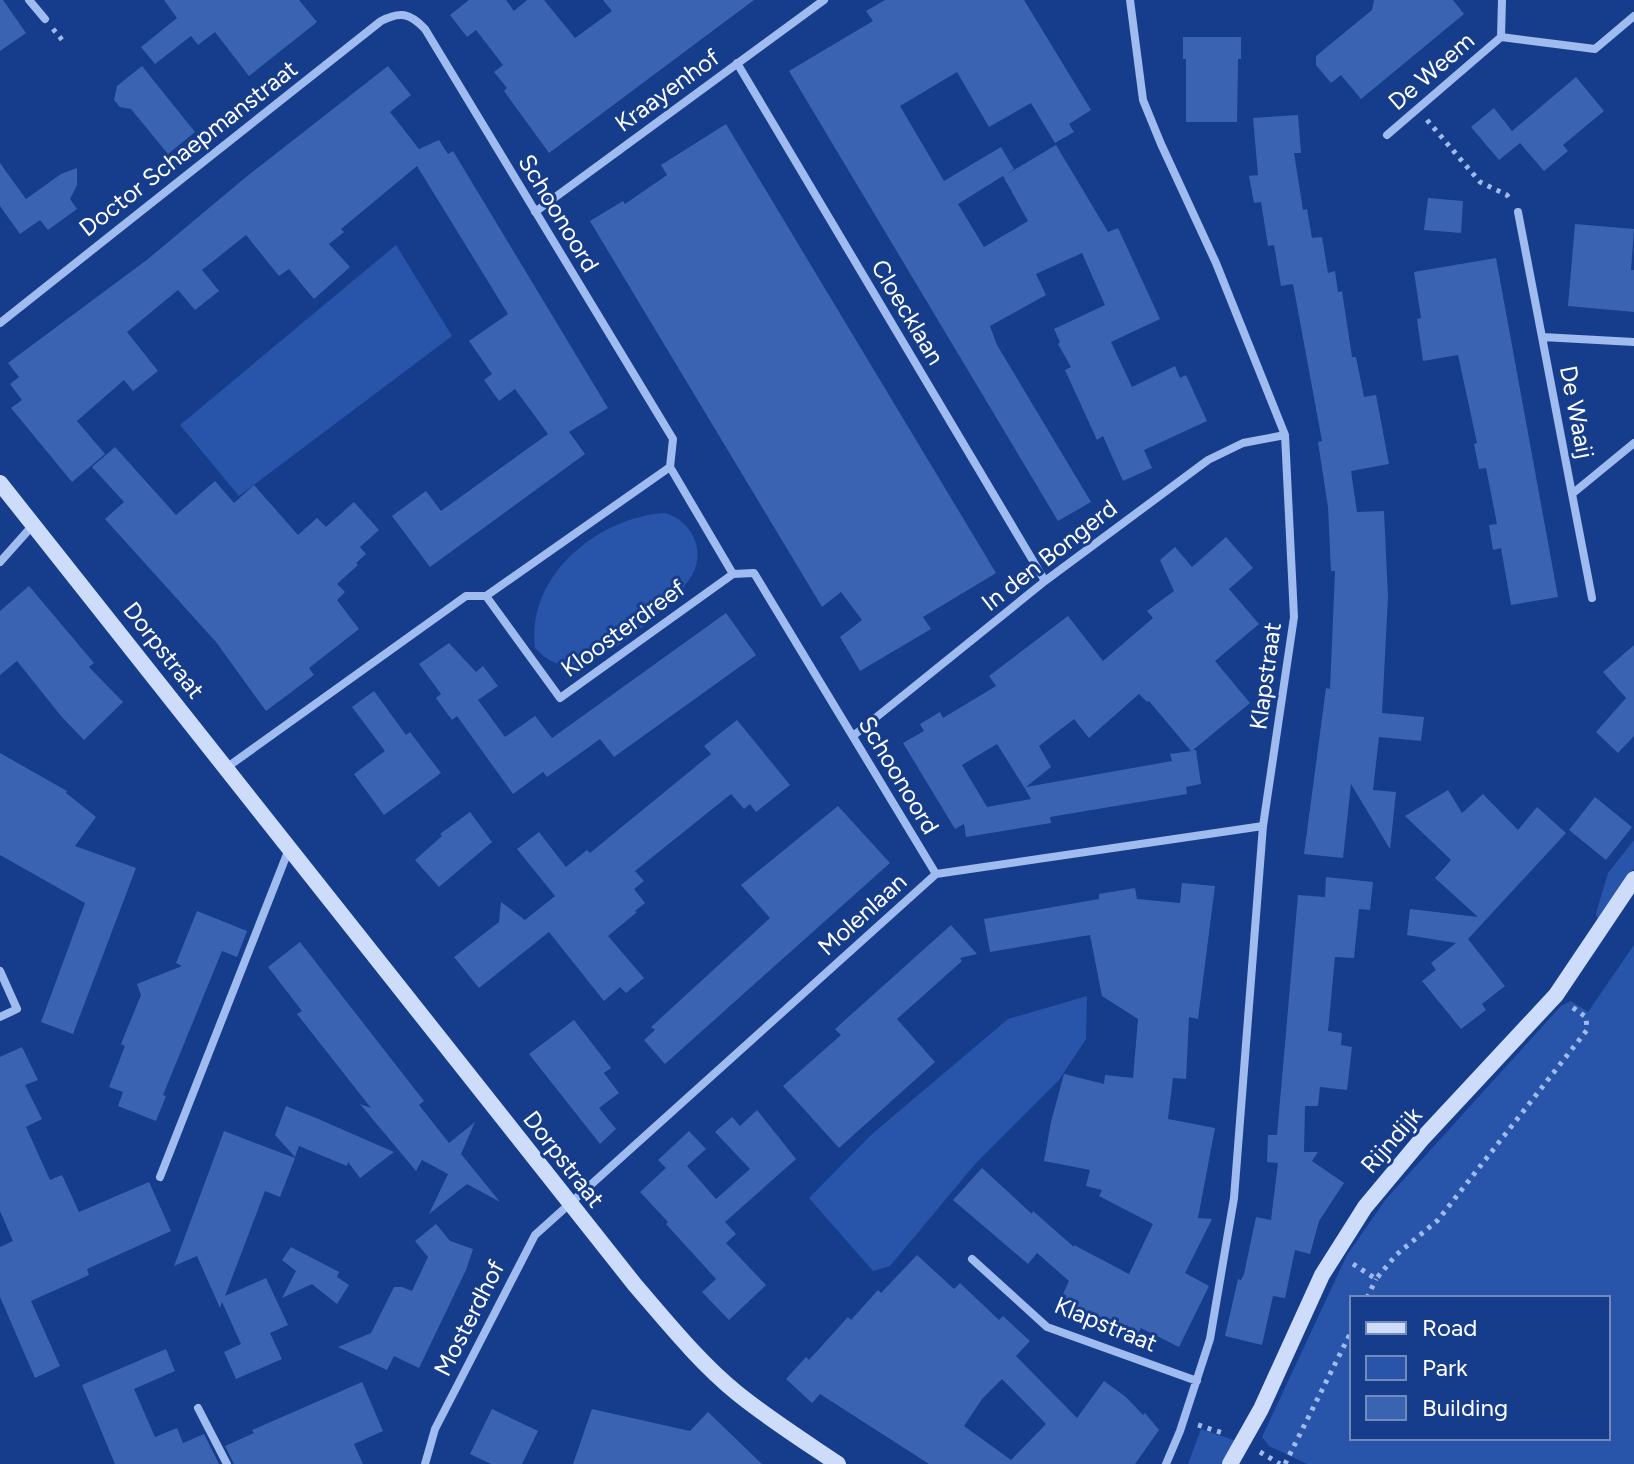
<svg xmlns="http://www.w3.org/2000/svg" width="1634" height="1464" font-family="Figtree,sans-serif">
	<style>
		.green { fill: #2855aa; fill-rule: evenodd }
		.building { fill: #3a63b2; fill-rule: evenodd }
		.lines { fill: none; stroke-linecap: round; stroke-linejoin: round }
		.path { stroke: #9fbbef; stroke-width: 5; stroke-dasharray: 4 6; stroke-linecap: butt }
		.street { stroke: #9fbbef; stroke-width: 8 }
		.secondary { stroke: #cddcfa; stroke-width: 16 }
		.labels { text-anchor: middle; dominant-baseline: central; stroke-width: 6; stroke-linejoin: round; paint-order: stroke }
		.street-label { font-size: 24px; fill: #fff; stroke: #163d8b }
	</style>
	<rect width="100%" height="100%" fill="#163d8b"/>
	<path class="green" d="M396 245 452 336 239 496 180 425Z
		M665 513C692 521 707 551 691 577 671 607 604 667 567 665 553 665 544 657 535 648 526 576 598 517 665 513Z
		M1634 840V868L1601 918H1597L1596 913 1608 873Z
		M1634 945V1464H1307L1269 1446 1262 1437 1347 1255 1386 1199 1561 1006 1571 1001 1588 1012ZM1608 1298V1438H1352V1298Z
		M1087 996 1086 1039 1059 1080 976 1163 890 1266 873 1271 809 1198 872 1134 1008 1019Z
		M1201 1429 1236 1441 1223 1464H1188Z"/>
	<path class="building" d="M0 0H3L26 33 0 51Z
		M164 0H299L317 22 249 76 215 32 198 45 191 36 155 64 141 47 177 18Z
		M469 0H506L514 11 527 0H544L575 38 612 11 603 0H754L549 153 504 91 507 88 494 72 503 65 476 30 467 37 450 15Z
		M885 0H1024L1091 110 1069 124 1074 132 1055 143 1031 103 989 127 957 72 900 106 944 181 1001 147 1014 169 1007 174 1056 145 1108 232 1118 228 1160 319 1111 342 1132 387 1175 366 1180 378 1186 375 1207 421 1144 450 1152 468 1123 481 1103 436 1097 440 1065 370 1071 367 1058 344 1060 342 1054 329 1105 305 1082 253 1036 274 1046 295 990 326 997 345 1091 502 1058 521 789 71 873 21 866 11ZM1003 176 1028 221 984 247 958 204Z
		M1374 0H1453L1464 14 1361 99 1341 75 1331 83 1316 65V56L1372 10Z
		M1183 37H1241V59H1238L1237 122H1186V59H1183Z
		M142 66 195 132 168 154 131 109 120 107 114 100 117 86Z
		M388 66 411 95 390 112 419 149 439 140 448 154 453 151 608 408 569 432 585 454 430 567 392 516 426 491 441 511 548 434 515 389 499 401 484 380 492 374 469 341 508 314 417 166 341 229 344 232 329 244 350 267 314 299 289 269 279 276 246 235 202 270 219 291 195 310 178 290 127 332 158 371 133 391 124 380 77 421 105 454 72 482 11 408 22 400 10 384 19 377 8 363 148 259 246 177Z
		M1576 77 1604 111 1563 145 1568 151 1544 171 1520 143 1499 160 1471 127 1494 108 1512 131Z
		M1298 115 1301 153H1294L1303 210 1307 209 1312 238 1322 237 1328 273 1335 271 1338 292 1342 291 1352 357H1356L1364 397 1376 395 1389 464 1351 471 1357 512 1384 511 1388 597 1382 713 1424 717 1421 741 1379 737 1373 790 1396 792 1390 849 1351 784 1343 858 1304 854 1326 688 1330 689 1335 571H1331L1328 507 1318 442 1322 441 1293 284 1281 286 1274 245 1268 246 1261 202 1254 203 1249 176 1258 175 1253 118Z
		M726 124 996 573 923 617 931 629 860 671 840 637 862 620 841 592 822 607 590 221 623 201 625 204 667 175 661 165Z
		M0 163 26 199 61 174 77 168V185L70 199 77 209 48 230 40 220 20 234 0 206Z
		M1428 198 1463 201 1461 233 1424 230Z
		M1575 224 1634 229 1631 270H1634V312L1568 306Z
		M1496 258 1558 597 1511 605 1501 548 1493 550 1489 525 1497 524 1486 468 1479 469 1474 444 1477 443 1458 355 1423 361 1417 319 1421 318 1414 272Z
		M115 447 176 515 215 481 234 503 254 485 298 535 317 518 326 527 354 502 379 530 360 547 366 554 356 563 358 565 337 584 345 592 337 600 359 629 309 668 314 675 266 711 216 642 105 519 124 502 92 467Z
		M1226 537 1253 568 1229 589 1259 624 1215 661 1250 703 1193 750H1196L1201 784 1186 787 1187 794 1050 817 1051 823 966 837 964 824 955 829 903 743 924 731 920 724 940 712 943 718 996 686 989 676 1068 616 1103 661 1153 618 1147 611 1174 591 1160 560 1175 547 1192 567ZM1139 694 1147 702 1149 701 1191 751 1170 754 1172 761 1026 787 1051 767 1039 746 1074 719 1089 738ZM997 744 1024 787 1031 799 987 807 962 765Z
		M29 586 94 663 89 667 123 702 84 740 61 716 17 661 0 675V611Z
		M726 613 756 655 614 757 600 739 547 777 543 772 513 794 457 716 452 720 436 698 441 694 419 664 449 643 476 672 483 666 498 686 478 700 505 737 535 716 552 738Z
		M1634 645V736L1618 753 1596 732 1626 698 1603 672Z
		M374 691 406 735 410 732 441 773 384 815 354 774 385 751 352 707Z
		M737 720 790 785 756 812 750 804 744 809 731 794 635 871 644 881 634 889 645 903 635 911 637 912 608 936 644 978 626 993 620 987 604 1001 549 932 479 988 454 957 499 922 501 902 525 920 555 896 517 849 539 832 566 867 587 850 590 853 711 754 704 746Z
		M0 753 67 791 66 793 96 817 75 846 136 868 73 1034 41 1022 85 903 0 855Z
		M1448 790 1462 813 1483 794 1518 830 1537 807 1566 833 1468 939 1505 986 1482 1004 1486 1010 1461 1029 1422 981 1436 970 1431 963 1456 943 1407 935 1410 909 1478 917 1435 878 1451 860 1405 816Z
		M1595 797 1632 827 1606 860 1569 830Z
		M838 806 890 863 665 1064 644 1040 655 1030 651 1027 770 918 741 885Z
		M470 812 492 842 439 887 415 860 442 836 440 834Z
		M1326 877 1373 882 1370 910 1359 909 1354 958 1335 957 1328 1031 1342 1033 1341 1045 1352 1047 1347 1090 1320 1087 1318 1106H1305L1304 1152H1318L1312 1161 1344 1183 1319 1221 1310 1254 1295 1250 1285 1298 1273 1296 1262 1345 1225 1336 1238 1279 1241 1280 1244 1274 1256 1217 1271 1220 1278 1163 1267 1162 1268 1135H1277L1298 895 1325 897Z
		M1182 883 1215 886 1198 1019 1189 1017 1186 1079 1173 1078 1168 1119 1215 1128 1198 1218 1212 1219 1185 1273 1209 1286 1179 1347 1141 1328 1136 1337 1064 1300 1067 1296 1063 1294 1069 1281 1037 1253 1028 1264 953 1200 982 1168 1032 1214 1033 1211 1074 1247V1245L1129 1274 1153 1224 1099 1196 1102 1190 1086 1186 1090 1170 1044 1161 1051 1122 1064 1074 1104 1084 1105 1075 1133 1078 1138 1019 1102 996 1090 935 990 952 984 919 1099 899V894L1135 888 1137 899 1180 903Z
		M197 911 247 931 237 957 222 951 163 1095 166 1096 156 1121 118 1106 123 1092 109 1087 125 1046 121 1044 141 995 137 984 182 966 176 963Z
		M951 925 977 954 960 958 962 961 897 1019 935 1062 839 1148 783 1086 841 1035 835 1029Z
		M300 942 424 1101 419 1105 449 1143 475 1122 461 1154 500 1202 467 1184 429 1214 448 1174 422 1160 416 1171 360 1104 371 1108 297 1014 302 1011 268 967Z
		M574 1020 611 1068 604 1073 619 1093 599 1108 616 1129 600 1144 529 1054Z
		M22 1047 38 1080 25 1085 42 1119 26 1127 50 1180 62 1175 79 1212 149 1182 171 1231 87 1269 89 1275 31 1301 60 1366 35 1378 0 1297V1247L13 1241 0 1211V1057Z
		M286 1106 316 1118 394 1152 360 1178 348 1162 347 1166 299 1146 295 1157 275 1135Z
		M757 1110 796 1159 725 1222 736 1234 726 1243 766 1285 729 1320 702 1292 716 1279 666 1224 668 1222 640 1192 666 1168 658 1160 689 1131 706 1149 687 1166 716 1199 750 1169 715 1132 732 1117 740 1126Z
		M224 1131 295 1158 280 1197 265 1191 225 1296 266 1278 288 1325 270 1333 282 1359 236 1379 224 1352 241 1344 222 1302 220 1308 197 1256 174 1266Z
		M436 1224 450 1241 473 1249 466 1270 419 1368 394 1356 387 1370 338 1347 371 1333 394 1287H402L412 1291 428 1257 415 1241Z
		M291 1247 339 1272 337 1277 349 1285 337 1304 312 1284 282 1298 296 1271 282 1260Z
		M917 1255 954 1289 960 1283 999 1320 1003 1316 1030 1341 1016 1356 1077 1418 1104 1381 1126 1397 1143 1415 1145 1413 1159 1430 1135 1464H929L820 1394 812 1403 786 1379 806 1357 809 1360 848 1317 851 1320 878 1290 881 1293ZM1002 1379 1046 1424 1011 1460 964 1426 982 1399Z
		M166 1349 175 1371 134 1389 155 1437 177 1428 183 1443 204 1434 219 1464H115L82 1385Z
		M362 1382 383 1431 354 1444 363 1464H234L225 1446 254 1433 252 1430Z
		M492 1409 538 1431 522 1464H491L470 1454Z
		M592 1409 690 1431 708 1412 762 1464H573Z"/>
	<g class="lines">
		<path class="path" d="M53 29 63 41
			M1427 120 1480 182 1507 195 1510 200
			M1353 1264 1376 1279 1396 1255 1438 1220 1587 1030 1586 1017 1572 1007
			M1367 1298 1376 1279
			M1198 1425 1223 1433
			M1260 1452 1280 1464
			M1285 1464 1352 1330"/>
		<path class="street" d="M29 0 45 19
			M1130 0 1143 100 1161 144 1216 263 1285 435 1294 617 1263 826 1234 1198 1210 1339 1180 1431 1166 1464
			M1501 37 1595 49 1634 16
			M737 63 1045 581
			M1387 135 1501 37 1502 0
			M535 212 824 0
			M1518 212 1542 337
			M0 323 381 21C400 11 410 13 425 29L673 439 670 467 486 596H466L226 768
			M1634 342 1542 337 1572 494 1634 443
			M670 467 733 574 754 573 936 874
			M1572 494 1592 598
			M0 562 33 525
			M486 596 560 698 733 574
			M853 736 1045 581 1208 460 1243 443 1285 435
			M0 971 17 1009 0 1017
			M160 1177 289 849
			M972 1259 1047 1327 1197 1381
			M198 1408 227 1464
			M425 1464 435 1429 535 1235 936 874 1263 826"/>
		<path class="secondary" d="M0 483 635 1285C667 1322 699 1362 737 1393 769 1419 804 1441 838 1464
			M1230 1464 1261 1409 1322 1275 1365 1207 1421 1140 1556 995 1634 879"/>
	</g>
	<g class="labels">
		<g class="street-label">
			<text transform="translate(1431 71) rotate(-41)">De Weem</text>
			<text transform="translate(667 90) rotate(-36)">Kraayenhof</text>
			<text transform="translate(188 148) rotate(-38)">Doctor Schaepmanstraat</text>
			<text transform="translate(559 213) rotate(59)">Schoonoord</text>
			<text transform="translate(908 312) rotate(59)">Cloecklaan</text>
			<text transform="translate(1577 412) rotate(79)">De Waaij</text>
			<text transform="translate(1049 555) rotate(-38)">In den Bongerd</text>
			<text transform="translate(623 628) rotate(-36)">Kloosterdreef</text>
			<text transform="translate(164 650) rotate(52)">Dorpstraat</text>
			<text transform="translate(1265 676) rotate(-82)">Klapstraat</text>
			<text transform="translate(899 775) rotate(59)">Schoonoord</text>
			<text transform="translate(862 914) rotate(-42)">Molenlaan</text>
			<text transform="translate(1391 1140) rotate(-49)">Rijndijk</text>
			<text transform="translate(564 1159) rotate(52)">Dorpstraat</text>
			<text transform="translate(469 1318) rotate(-63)">Mosterdhof</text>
			<text transform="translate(1106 1324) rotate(22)">Klapstraat</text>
		</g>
	</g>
	<rect x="1350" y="1296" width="260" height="144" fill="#163d8b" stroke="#738bb9" stroke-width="2"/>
	<rect x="1366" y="1322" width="40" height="12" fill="#cddcfa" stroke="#738bb9" stroke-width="2"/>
	<text x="1422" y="1336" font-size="24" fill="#ffffff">Road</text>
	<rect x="1366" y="1356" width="40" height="24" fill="#2855aa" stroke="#738bb9" stroke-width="2"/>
	<text x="1422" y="1376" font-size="24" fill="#ffffff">Park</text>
	<rect x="1366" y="1396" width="40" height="24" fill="#3a63b2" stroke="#738bb9" stroke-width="2"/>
	<text x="1422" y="1416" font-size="24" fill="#ffffff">Building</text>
</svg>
